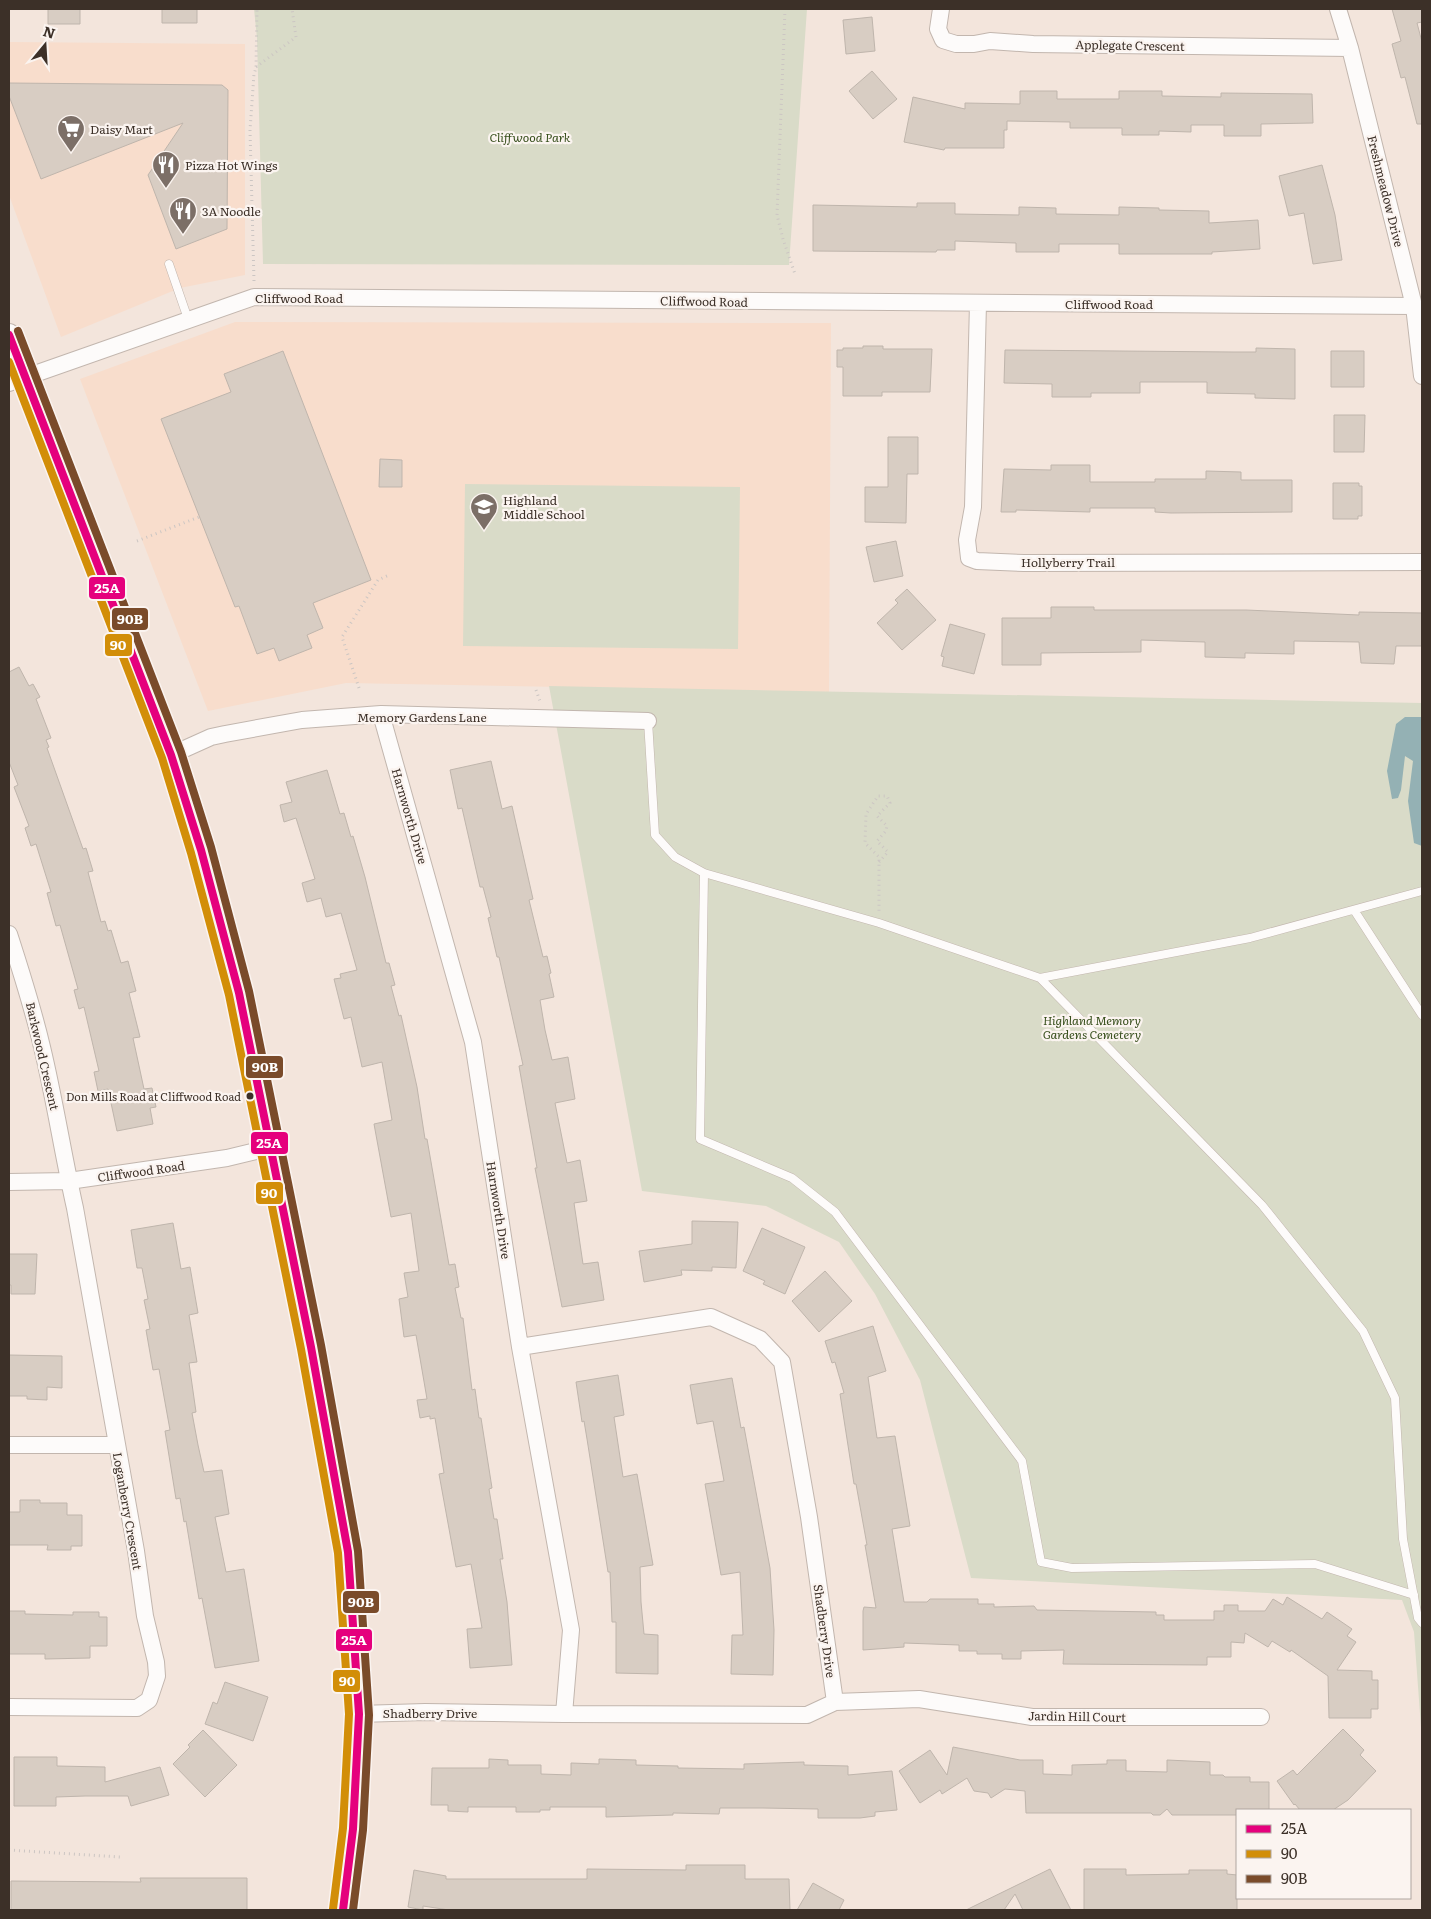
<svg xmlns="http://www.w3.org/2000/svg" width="1431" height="1919" font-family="Literata,serif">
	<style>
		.built { fill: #f8ddcc }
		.green { fill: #d9dbc8 }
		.water { fill: #94b1b4 }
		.building { fill: #d8cdc3; stroke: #bfb5ac }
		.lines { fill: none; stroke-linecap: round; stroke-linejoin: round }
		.lane-casing { stroke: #c2b6ae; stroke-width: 9 }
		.street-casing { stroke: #c2b6ae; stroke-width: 18 }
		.secondary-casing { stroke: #c2b6ae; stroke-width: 24 }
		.path { stroke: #ccc6c3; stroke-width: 3; stroke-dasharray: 1 4; stroke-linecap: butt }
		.lane { stroke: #fdfbfa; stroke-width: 8 }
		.street { stroke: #fdfbfa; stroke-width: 16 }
		.secondary { stroke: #fdfbfa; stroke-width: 22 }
		.bus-1-casing { stroke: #fbf4f0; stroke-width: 11 }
		.bus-2-casing { stroke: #fbf4f0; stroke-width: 11 }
		.bus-3-casing { stroke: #fbf4f0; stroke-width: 11 }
		.bus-1 { stroke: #e5007d; stroke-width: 8 }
		.bus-2 { stroke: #d28e08; stroke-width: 8 }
		.bus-3 { stroke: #7a4b2a; stroke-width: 8 }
		.bus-dot { fill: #3c3028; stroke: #fbf4f0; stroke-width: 2 }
		.labels { text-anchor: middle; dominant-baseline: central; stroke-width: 4.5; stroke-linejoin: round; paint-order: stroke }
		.bus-label { font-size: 11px; fill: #3c3028; stroke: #fbf4f0; text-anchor: end }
		.street-label { font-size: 12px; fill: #3c3028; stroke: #fbf4f0 }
		.poi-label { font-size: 12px; fill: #3c3028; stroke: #fbf4f0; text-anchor: start }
		.park-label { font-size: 12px; font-style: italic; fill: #364e1b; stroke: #fbf4f0 }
		.line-badge { stroke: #fbf4f0; stroke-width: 2 }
		.badge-label { font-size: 14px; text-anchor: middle; font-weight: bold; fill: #fff }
	</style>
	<rect width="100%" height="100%" fill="#f3e5dc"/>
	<path class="built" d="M9 42 245 44V275L180 288 61 337 9 195Z
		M235 322 831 323 829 692 346 683 208 711 80 379Z"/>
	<path class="green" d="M254 9H807L789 265 263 264 257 38Z
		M465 484 740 487 738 649 463 646Z
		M549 686 1422 703V1741L1414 1632 1402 1600 971 1578 920 1380 875 1294 839 1242 766 1206 642 1191Z"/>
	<path class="water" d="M1405 717H1422V846L1414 843 1408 801 1413 761 1405 756 1401 790 1398 798 1392 799 1387 771 1396 724Z"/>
	<path class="building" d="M48 9H80V24H48Z
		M162 9H197V23H162Z
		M1392 9H1422V22L1417 23 1422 42V124H1417L1405 77 1401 78 1392 44 1401 41Z
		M872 17 875 51 846 54 843 20Z
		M872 71 897 99 873 119 849 91Z
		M9 83 222 85 228 90 227 229 176 249 148 175 183 123 41 179 9 96Z
		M1020 91H1057V99H1119V91H1162V96L1221 97V93L1312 94 1313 123 1261 124V136H1224V125H1191V132L1159 131V135H1122V128H1070V122L1007 121V130H1004V148H945L944 150 904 142 913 97 965 109V103L1020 104Z
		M1322 165 1335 215 1342 260 1313 264 1304 213 1289 216 1279 176Z
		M917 203H955V214L1019 215V207L1056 208V214L1119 215V207L1159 208V210L1209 211V223L1258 220 1260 249 1212 252V254H1119V244H1059V252H1016V243L955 241V250H937L936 252 813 251V205L917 207Z
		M863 346H883V349H932L930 392H882V396H843V367H837V350H843V348H863Z
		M1256 348 1295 349V399L1255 398V394L1207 393V382H1140V393H1091V397H1052V384L1004 383 1005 350 1233 352H1256Z
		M283 351 371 580 313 603 323 628 307 635 312 648 279 661 274 648 257 654 239 606 235 607 161 419 231 392 224 374Z
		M1331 351H1364V387H1331Z
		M1334 415H1365L1364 452H1334Z
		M888 437H918V474H907L906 523 865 522V487H888Z
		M380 459 402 460V487H379Z
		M1051 465H1090V482H1155V479H1206V471L1241 472V480H1292V512L1171 513 1155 512V508H1090V512L1016 510V512H1001L1004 469 1051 470Z
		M1333 483H1359V486H1362V516H1358V519H1333Z
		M896 541 903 576 874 582 866 547Z
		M907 589 936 620 902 650 877 623 898 603 895 600Z
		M1051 607H1094V610H1246L1359 615V612L1422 613V646H1396L1394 664 1361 663 1359 642 1294 641V654L1245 653V658L1205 657V642L1141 640V652L1041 653V665H1002V618H1051Z
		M950 624 985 634 974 674 942 666 944 657 941 656Z
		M19 667 29 686 33 684 40 697 36 699 51 738 46 740 49 747 47 748 83 849 86 848 93 871 88 872 101 922 105 921 108 931 111 930 121 963 128 961 136 991 129 993 140 1037 133 1038 144 1089 152 1088 156 1107 150 1108 153 1124 117 1131 108 1089 98 1091 94 1072 99 1071 84 1007 79 1009 74 990 78 989 60 925 56 926 47 893 51 892 36 844 31 846 25 828 29 826 14 787 18 785 9 762V672Z
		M491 761 502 809 512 806 533 899 529 900 543 957 547 956 551 973 549 974 554 997 540 1000 545 1030 552 1060 568 1057 575 1099 555 1103 567 1163 580 1160 587 1201 574 1203 583 1264 598 1262 604 1300 562 1307 535 1168H537L519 1066 523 1065 499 957H497L488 918 491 917 483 887H480L462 808 458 809 450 770Z
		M327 770 340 814 344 813 351 837 353 836 365 877 386 963H389L395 985 391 986 399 1016 401 1015 417 1087 425 1139H427L449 1265 455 1264 459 1287 455 1288 461 1318H463L472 1390 475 1389 479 1418H481L492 1488 489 1489 494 1519H497L503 1559H500L507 1602 512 1665 470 1668 467 1629 482 1628 471 1564 456 1567 439 1474 444 1473 435 1418 430 1419V1416L420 1418 417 1400 427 1399 416 1335 404 1337 399 1299 408 1297 404 1273 419 1271 411 1213 391 1217 387 1195 374 1124 392 1120 382 1062 362 1067 351 1017 344 1019 334 979 341 978 340 974 357 970 341 913 326 917 321 898 307 902 302 883 315 879 296 818 284 822 280 805 292 802 286 782Z
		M692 1221 738 1222 736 1268 712 1267V1271L681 1270 682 1275 644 1282 639 1251 692 1244Z
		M173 1223 181 1269 190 1267 198 1313 189 1315 197 1362 189 1363 196 1412 192 1413 198 1445 204 1472 222 1470 229 1514 215 1517 226 1572 244 1569 259 1661 215 1668 202 1598 199 1599 186 1521 184 1522 180 1498 176 1499 165 1431 170 1430 159 1369 153 1370 146 1330 150 1329 144 1300 148 1299 142 1268H137L131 1230Z
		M762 1228 805 1247 785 1294 763 1284 765 1281 743 1271Z
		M9 1254H37L35 1294H11V1285H9Z
		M825 1271 852 1301 819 1332 792 1301Z
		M873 1326 886 1371 868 1377 877 1438 895 1436 910 1526 892 1529 904 1602H927L930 1599H978V1604H994V1607L1034 1606 1037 1610 1156 1612V1615H1164V1620H1214V1611H1224V1605H1238V1611H1265L1273 1599 1283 1605 1287 1597 1322 1619 1327 1612 1352 1629 1347 1636 1356 1642 1337 1670 1372 1671V1680H1378V1709H1371V1718H1329L1328 1676 1291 1650 1290 1652 1272 1641 1268 1647 1245 1633 1244 1643 1231 1642V1657H1207V1665L1063 1664 1064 1650 1021 1651V1659H1002V1654H977V1651H959V1645L904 1643V1647L863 1650V1611L864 1607 876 1608 865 1545H867L856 1484H854L840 1394 844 1393 835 1362 832 1363 825 1341Z
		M9 1355 62 1356V1388L47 1387V1400L27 1399V1396H9Z
		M618 1375 624 1415 614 1417 623 1477 637 1474 653 1565 640 1567 641 1602 644 1634 658 1635V1674L616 1673V1622H612L610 1572H608L587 1439 584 1421 582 1422 576 1382Z
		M732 1378 741 1428 744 1427 770 1568 774 1630 773 1675 731 1674 732 1635H743L740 1572 721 1575 705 1484 724 1481 713 1421 697 1424 690 1385Z
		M20 1500H40V1503H67V1515H82V1546H71V1550H47L48 1545H9V1512H20Z
		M9 1611H25V1614L73 1615V1612H99V1617H107V1646H90V1658L45 1659V1654H9Z
		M225 1682 268 1697 253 1741 205 1724 213 1702 217 1704Z
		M1343 1729 1364 1750 1360 1755 1376 1771 1348 1800 1333 1810H1300L1295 1804 1294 1805 1277 1781 1293 1770 1297 1775Z
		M203 1730 237 1765 205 1797 173 1764 190 1747 188 1745Z
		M953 1747 1020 1760H1043V1774L1072 1775V1765L1107 1764V1760H1126V1771L1167 1772V1760L1210 1762V1775H1223L1225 1777H1250V1782H1269V1810H1237V1815H1172L1167 1809 1160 1815H1153L1151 1813H1026L1025 1791 1005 1789 991 1798 988 1793 974 1791 967 1778 942 1794 940 1790 920 1803 899 1771 930 1750 947 1775Z
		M14 1757H57V1766L105 1767V1782L160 1767 169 1795 131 1806 128 1796H85L56 1797V1806H14Z
		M489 1759 508 1760V1765H541V1774L571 1775V1763L599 1764V1759L636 1760V1765L678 1766V1768L744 1769V1764L804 1762V1765L848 1766V1775L892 1771 897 1810 875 1812V1816L860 1818H818V1809L763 1808H720L719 1814 673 1813V1815L606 1817V1807H550V1810H540V1812H516V1807H468V1812L448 1811V1805H431L432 1768H489Z
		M686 1865H745V1879H789L790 1910H449L423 1906V1910L408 1907 414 1870 446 1876V1879H587V1869L686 1870Z
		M1050 1869 1071 1910H1023L1015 1894 1004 1910H966Z
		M1084 1869H1126V1875L1189 1874V1870H1227V1874L1237 1875V1910H1084Z
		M140 1878H247V1910H11V1881L141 1882Z
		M813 1883 844 1900 839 1910H797Z"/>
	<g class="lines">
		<defs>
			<path id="lane" d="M169 264 188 319
				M648 721 655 835 675 857 704 873 879 923 1040 978 1262 1205 1363 1331 1395 1398 1403 1539 1418 1618 1422 1623
				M704 873 700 1139 792 1178 835 1212 1022 1461 1041 1562 1072 1568 1315 1564 1414 1595
				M1354 910 1422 1015
				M1040 978 1250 938 1422 891"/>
			<path id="street" d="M941 9 938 29 943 40 956 44H974L990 41 1033 44 1350 48
				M1338 9 1350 48 1414 306 1422 376
				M978 303 973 507 967 540 969 558 977 561 1024 563 1422 562
				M9 383 254 297 1414 306
				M381 714 473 1042 520 1347 571 1630 564 1714
				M171 755 211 737 225 734 302 720 381 714 648 721
				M9 934C21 971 33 1009 42 1047 55 1101 63 1155 75 1208L136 1551 145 1616 156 1662 157 1676 149 1700 137 1708 9 1707
				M9 1182 69 1181 227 1158 272 1147
				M520 1347 711 1317 760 1339 782 1362 809 1517 835 1702
				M9 1445H117
				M359 1714 425 1712 564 1714 807 1715 835 1702 919 1699 1032 1717H1261"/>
			<path id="secondary" d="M9 335 171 755 201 850 239 993 311 1347 348 1552 359 1714 353 1829 343 1910"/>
		</defs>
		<use href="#lane" class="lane-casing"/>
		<use href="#street" class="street-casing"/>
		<use href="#secondary" class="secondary-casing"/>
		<path class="path" d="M785 9 777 215 783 239 795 274
			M256 67 296 37 292 9
			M254 281 250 130 254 74 256 68 257 9
			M137 541 199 517
			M359 688 342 637 378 580 389 575
			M536 690 540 701
			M879 862 888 852 877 841 886 831 887 826 877 816 890 803 887 796H878L866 814 865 843 879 857V911
			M9 1850 120 1857"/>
		<use href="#lane" class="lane"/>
		<use href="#street" class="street"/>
		<use href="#secondary" class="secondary"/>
		<defs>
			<path id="bus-1" d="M9 335 171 755 201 850 239 993 311 1347 348 1552 359 1714 353 1829 343 1910"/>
			<path id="bus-2" d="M9 362 162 758 191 853 229 995 301 1349 338 1553 349 1714 343 1828 333 1909"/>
			<path id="bus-3" d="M18 331 181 752 211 847 249 991 321 1345 358 1551 369 1715 363 1830 353 1910"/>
		</defs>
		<use href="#bus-1" class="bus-1-casing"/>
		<use href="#bus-2" class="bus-2-casing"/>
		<use href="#bus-3" class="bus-3-casing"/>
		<use href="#bus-1" class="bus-1"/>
		<use href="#bus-2" class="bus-2"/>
		<use href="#bus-3" class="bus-3"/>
	</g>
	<defs>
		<symbol id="supermarket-pin" viewBox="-11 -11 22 30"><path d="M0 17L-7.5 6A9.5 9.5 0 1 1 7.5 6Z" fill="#7c6f67" stroke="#fbf4f0"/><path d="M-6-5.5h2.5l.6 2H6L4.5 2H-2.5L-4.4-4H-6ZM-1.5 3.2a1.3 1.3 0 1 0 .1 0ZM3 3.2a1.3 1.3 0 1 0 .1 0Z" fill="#fff"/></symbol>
		<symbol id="restaurant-pin" viewBox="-11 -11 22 30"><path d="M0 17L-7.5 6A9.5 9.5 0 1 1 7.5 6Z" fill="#7c6f67" stroke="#fbf4f0"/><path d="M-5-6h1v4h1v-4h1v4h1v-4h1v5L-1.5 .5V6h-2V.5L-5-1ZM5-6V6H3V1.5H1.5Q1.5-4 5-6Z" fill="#fff"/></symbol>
		<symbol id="school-pin" viewBox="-11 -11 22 30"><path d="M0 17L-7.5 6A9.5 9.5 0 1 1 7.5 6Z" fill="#7c6f67" stroke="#fbf4f0"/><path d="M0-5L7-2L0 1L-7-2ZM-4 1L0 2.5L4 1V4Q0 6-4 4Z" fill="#fff"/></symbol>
	</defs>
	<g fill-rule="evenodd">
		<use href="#supermarket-pin" x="55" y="113" width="32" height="43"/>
		<use href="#restaurant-pin" x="150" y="149" width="32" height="43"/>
		<use href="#restaurant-pin" x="167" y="195" width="32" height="43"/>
		<use href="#school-pin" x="468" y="491" width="32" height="43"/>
	</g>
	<circle class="bus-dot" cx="250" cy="1096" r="4.5"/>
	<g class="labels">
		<g class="bus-label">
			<text x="241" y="1096">Don Mills Road at Cliffwood Road</text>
		</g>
		<g class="street-label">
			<text transform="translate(1130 45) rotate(1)">Applegate Crescent</text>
			<text transform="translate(1386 191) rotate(76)">Freshmeadow Drive</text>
			<text x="299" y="298">Cliffwood Road</text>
			<text transform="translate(704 301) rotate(1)">Cliffwood Road</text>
			<text x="1109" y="304">Cliffwood Road</text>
			<text x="1068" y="562">Hollyberry Trail</text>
			<text x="422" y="717">Memory Gardens Lane</text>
			<text transform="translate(410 816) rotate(74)">Harnworth Drive</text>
			<text transform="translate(43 1056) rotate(77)">Barkwood Crescent</text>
			<text transform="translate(141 1171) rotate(-8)">Cliffwood Road</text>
			<text transform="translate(499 1210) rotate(81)">Harnworth Drive</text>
			<text transform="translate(128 1511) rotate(80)">Loganberry Crescent</text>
			<text transform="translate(825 1631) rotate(82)">Shadberry Drive</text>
			<text x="430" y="1713">Shadberry Drive</text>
			<text transform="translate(1077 1716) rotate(1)">Jardin Hill Court</text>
		</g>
		<g class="poi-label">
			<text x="90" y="129">Daisy Mart</text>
			<text x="185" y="165">Pizza Hot Wings</text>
			<text x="202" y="211">3A Noodle</text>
			<text x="503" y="500">Highland<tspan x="503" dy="14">Middle School</tspan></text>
		</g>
		<g class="park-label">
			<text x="530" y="137">Cliffwood Park</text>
			<text x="1092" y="1020">Highland Memory<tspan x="1092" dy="14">Gardens Cemetery</tspan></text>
		</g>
	</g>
	<g class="line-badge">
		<rect x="88" y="576" width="38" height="24" rx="5" fill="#e5007d"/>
		<rect x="111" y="607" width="38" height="24" rx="5" fill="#7a4b2a"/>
		<rect x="104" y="633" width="29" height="24" rx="5" fill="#d28e08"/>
		<rect x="245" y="1055" width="39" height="24" rx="5" fill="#7a4b2a"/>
		<rect x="250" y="1131" width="39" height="24" rx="5" fill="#e5007d"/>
		<rect x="255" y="1181" width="29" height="24" rx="5" fill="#d28e08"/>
		<rect x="342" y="1590" width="38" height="24" rx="5" fill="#7a4b2a"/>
		<rect x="335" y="1628" width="38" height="24" rx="5" fill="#e5007d"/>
		<rect x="332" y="1669" width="29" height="24" rx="5" fill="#d28e08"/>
	</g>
	<g class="badge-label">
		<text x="107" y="593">25A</text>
		<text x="130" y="624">90B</text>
		<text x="118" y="650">90</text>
		<text x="265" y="1072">90B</text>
		<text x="269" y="1148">25A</text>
		<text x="269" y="1198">90</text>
		<text x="361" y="1607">90B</text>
		<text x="354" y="1645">25A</text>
		<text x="347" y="1686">90</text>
	</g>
	<rect width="1431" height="1919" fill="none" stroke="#3c3028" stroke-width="20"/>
	<rect x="1236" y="1809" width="175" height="90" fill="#fbf4f0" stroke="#afa6a0"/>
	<rect x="1246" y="1825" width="25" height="8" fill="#e5007d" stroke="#afa6a0"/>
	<text x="1281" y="1834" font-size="15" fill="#3c3028">25A</text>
	<rect x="1246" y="1850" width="25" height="8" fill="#d28e08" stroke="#afa6a0"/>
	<text x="1281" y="1859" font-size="15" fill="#3c3028">90</text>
	<rect x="1246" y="1875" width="25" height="8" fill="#7a4b2a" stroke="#afa6a0"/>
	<text x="1281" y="1884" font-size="15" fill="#3c3028">90B</text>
	<g transform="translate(45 45) rotate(18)" stroke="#fbf4f0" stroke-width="4" paint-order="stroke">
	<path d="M0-4L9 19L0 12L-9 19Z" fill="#3c3028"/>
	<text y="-8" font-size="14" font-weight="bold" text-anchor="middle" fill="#3c3028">N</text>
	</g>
</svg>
